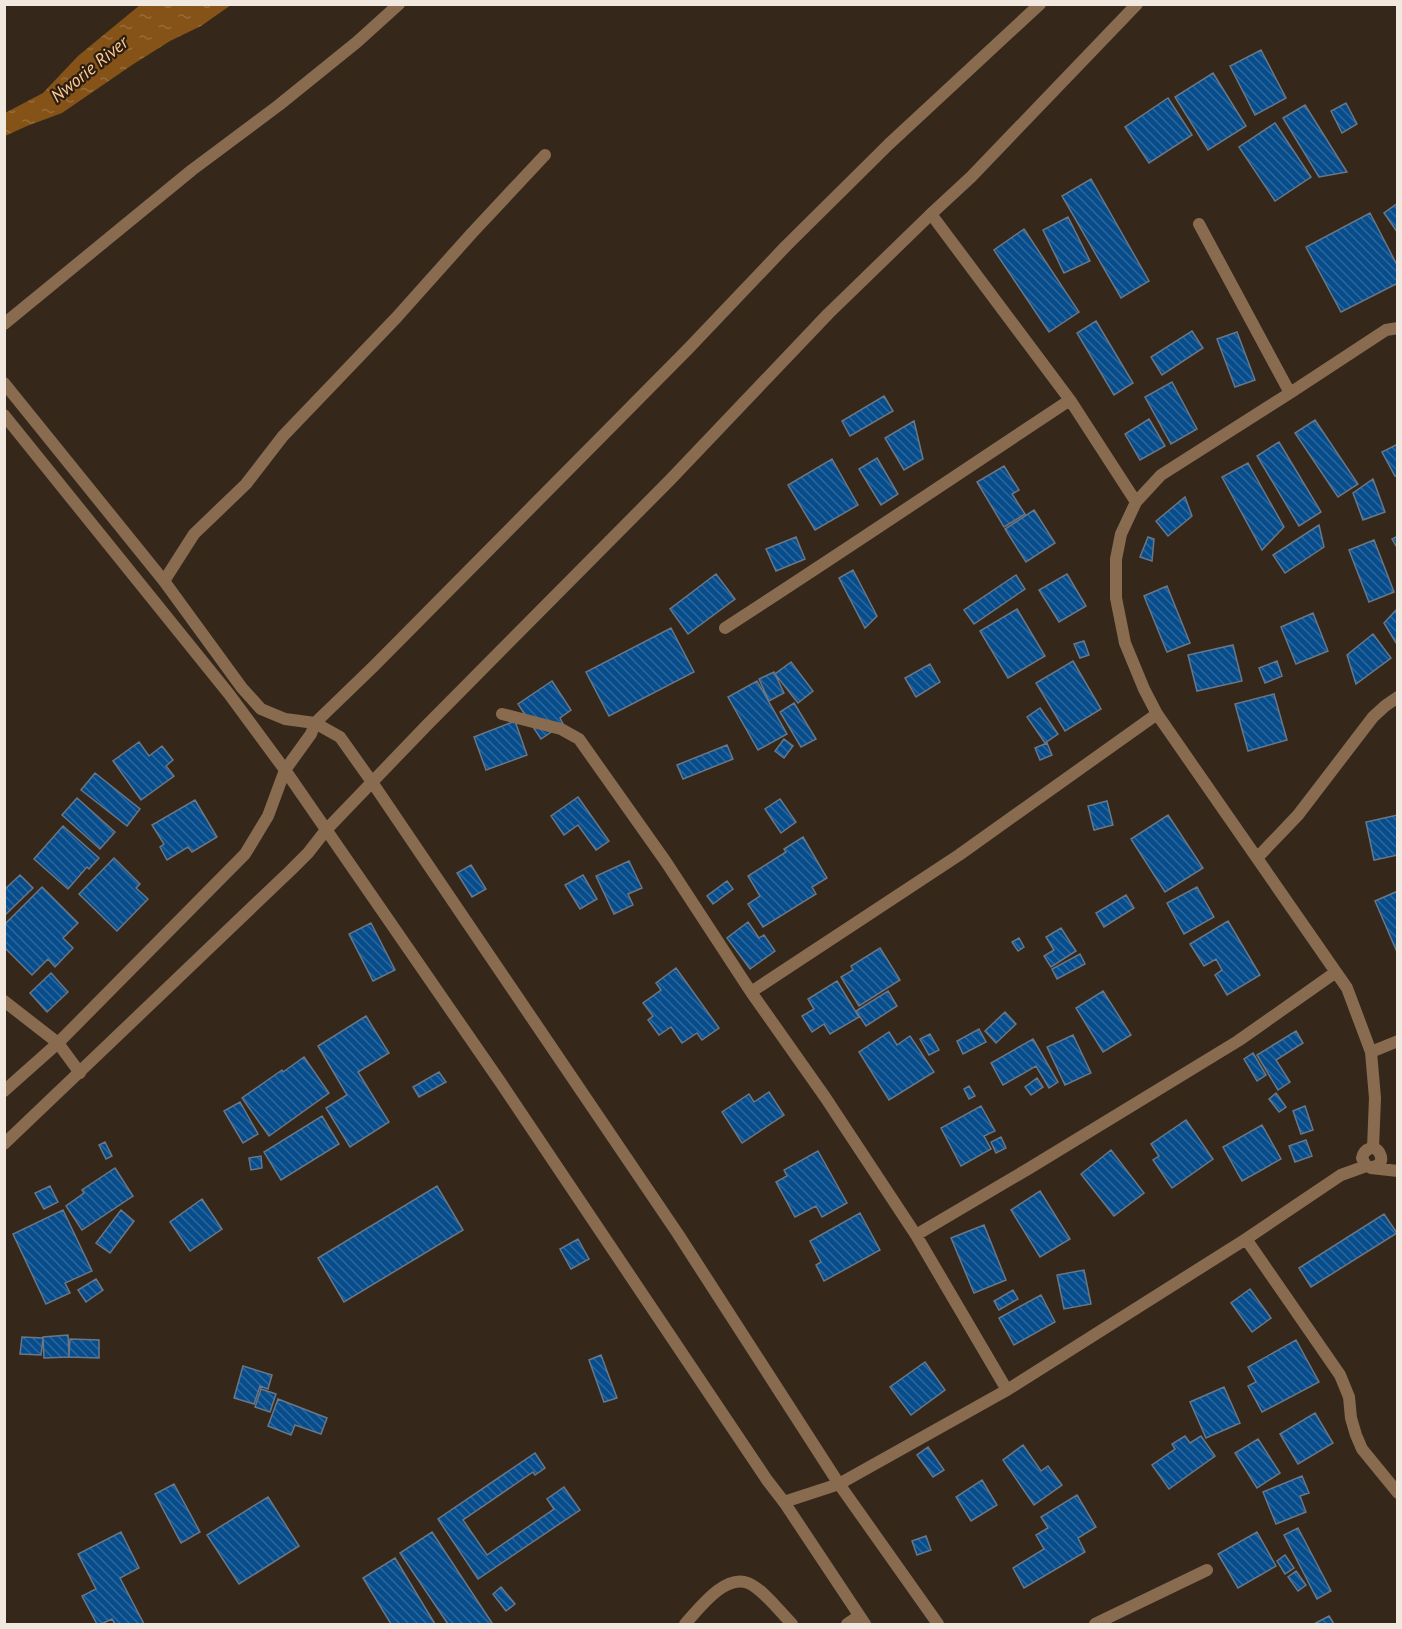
<svg xmlns="http://www.w3.org/2000/svg" width="1402" height="1629" font-family="'PT Sans',sans-serif">
	<style>
		.water { fill: url(#water-ripples) }
		.building { fill: url(#building-back-hatch); stroke: #697787; stroke-width: 1.5 }
		.lines { fill: none; stroke-linecap: round; stroke-linejoin: round }
		.minor { stroke: #896c50; stroke-width: 12 }
		.tertiary { stroke: #896c50; stroke-width: 12 }
		.labels { text-anchor: middle; dominant-baseline: central; stroke-width: 4.5; stroke-linejoin: round; paint-order: stroke }
		.water-label { font-size: 18px; font-style: italic; fill: #ffc994; stroke: #2b1e11 }
	</style>
	<defs>
		<pattern id="water-ripples" width="26" height="14" patternUnits="userSpaceOnUse" patternTransform="scale(1.5)"><rect width="26" height="14" fill="#855318"/><path d="M2 4q2-2 4 0t4 0M15 11q2-2 4 0t4 0" fill="none" stroke="#976c39"/></pattern>
		<pattern id="building-back-hatch" width="6" height="6" patternUnits="userSpaceOnUse" patternTransform="scale(1.5)"><rect width="6" height="6" fill="#074c8b"/><path d="M-1 5l2 2M0 0l6 6M5-1l2 2" fill="none" stroke="#2c669b"/></pattern>
	</defs>
	<rect width="100%" height="100%" fill="#35281b"/>
	<path class="water" d="M140 5H231L201 26 170 41 132 65 62 113 27 126 5 136V113L43 93 78 56Z"/>
	<path class="building" d="M1261 50 1286 98 1255 115 1230 66Z
		M1213 73 1246 126 1208 150 1175 97Z
		M1168 98 1192 135 1149 163 1125 127Z
		M1346 103 1357 124 1342 133 1331 111Z
		M1305 105 1347 172 1319 177 1283 118Z
		M1275 123 1311 177 1275 201 1239 147Z
		M1091 179 1149 281 1121 298 1062 196Z
		M1398 203V233L1384 213Z
		M1370 213 1398 267V283L1341 312 1306 247Z
		M1068 217 1090 261 1064 273 1043 230Z
		M1024 229 1079 312 1049 332 994 250Z
		M1096 321 1133 383 1114 395 1077 333Z
		M1192 331 1203 348 1162 375 1151 357Z
		M1237 332 1255 380 1235 387 1217 339Z
		M1172 382 1197 429 1171 444 1145 397Z
		M884 396 893 411 850 436 842 421Z
		M1149 419 1165 446 1140 460 1125 434Z
		M1315 420 1358 484 1338 497 1295 433Z
		M914 421 923 459 904 470 885 438Z
		M1279 442 1321 512 1299 526 1257 456Z
		M1398 444V475L1395 476 1382 452Z
		M877 458 898 494 881 505 859 469Z
		M832 459 858 505 815 530 788 485Z
		M1248 463 1284 527 1262 550 1222 477Z
		M1004 466 1019 490 1012 494 1025 514 1004 527 977 482Z
		M1373 479 1385 512 1363 520 1353 493Z
		M1185 497 1192 516 1168 536 1156 521Z
		M1034 510 1055 543 1026 562 1005 529Z
		M1319 525 1324 547 1285 573 1273 555Z
		M1398 536V549L1392 539Z
		M796 537 805 559 776 571 766 549Z
		M1148 537 1154 539 1152 561 1140 557Z
		M1374 540 1394 592 1369 602 1349 550Z
		M853 570 877 616 865 628 839 578Z
		M716 574 735 599 688 634 670 609Z
		M1067 574 1086 606 1059 622 1039 590Z
		M1016 575 1025 589 974 624 964 610Z
		M1167 586 1190 643 1167 652 1144 596Z
		M1398 608V646L1384 623Z
		M1017 609 1045 656 1008 678 980 631Z
		M1313 613 1328 651 1296 664 1281 627Z
		M671 628 694 672 609 716 586 672Z
		M1373 634 1391 658 1356 684 1347 655Z
		M1084 641 1089 655 1080 658 1074 644Z
		M1233 645 1242 681 1197 691 1188 655Z
		M1073 661 1101 709 1065 731 1036 683Z
		M1277 661 1282 676 1265 683 1259 668Z
		M791 662 813 691 798 703 775 674Z
		M930 664 940 682 916 697 905 678Z
		M774 672 784 693 769 701 759 679Z
		M552 681 571 710 560 718 563 724 541 739 518 704Z
		M757 681 787 734 758 750 728 697Z
		M1274 694 1287 740 1248 751 1235 704Z
		M794 703 816 739 801 747 780 712Z
		M1040 708 1058 734 1045 743 1027 717Z
		M515 721 527 755 486 770 474 737Z
		M784 739 793 746 784 758 775 751Z
		M139 742 149 756 162 746 173 760 166 766 174 776 141 800 113 761Z
		M1047 743 1052 755 1040 760 1035 748Z
		M727 745 733 759 683 779 677 765Z
		M95 773 140 809 127 826 81 790Z
		M578 797 609 841 596 850 578 825 564 835 551 816Z
		M77 798 115 832 100 849 62 815Z
		M780 799 796 822 781 833 765 809Z
		M195 800 217 837 192 852 188 847 167 860 160 847 164 844 152 825Z
		M1107 801 1113 825 1094 830 1088 806Z
		M1168 815 1203 868 1165 892 1131 839Z
		M1398 815V855L1374 860 1366 822Z
		M63 826 99 858 89 869 87 867 68 889 34 859Z
		M803 837 827 878 812 887 816 894 763 927 748 904 760 896 748 876 786 852 784 849Z
		M114 858 140 884 136 888 148 899 117 931 79 894Z
		M629 861 642 888 628 894 633 905 614 914 596 876Z
		M471 865 486 889 472 897 457 873Z
		M20 875 33 888 4 916V890Z
		M583 875 597 899 580 909 565 885Z
		M727 881 733 889 713 904 707 896Z
		M42 887 78 923 63 938 73 948 55 967 48 959 32 975 4 947V925Z
		M1197 887 1214 917 1184 934 1167 903Z
		M1398 891V951L1397 952 1375 901Z
		M1126 895 1134 908 1104 927 1096 913Z
		M1228 921 1260 975 1227 995 1215 975 1222 970 1216 959 1204 966 1190 944Z
		M748 922 759 938 764 935 775 951 750 969 727 938Z
		M371 923 395 970 373 981 349 934Z
		M1061 928 1076 951 1051 967 1044 956 1054 950 1046 937Z
		M1019 938 1024 947 1018 951 1012 942Z
		M880 948 900 980 859 1006 841 977 853 970 851 966Z
		M1080 954 1085 964 1057 979 1052 969Z
		M676 968 719 1028 702 1040 697 1033 682 1043 671 1027 659 1035 648 1020 653 1016 643 1003 661 990 656 983Z
		M51 973 68 992 47 1012 30 993Z
		M837 981 859 1017 830 1034 824 1024 812 1032 802 1016 814 1009 808 999Z
		M888 991 897 1006 866 1026 856 1011Z
		M1103 991 1131 1035 1103 1052 1076 1008Z
		M1005 1012 1016 1024 996 1043 985 1031Z
		M366 1016 389 1053 358 1072 389 1122 350 1147 326 1108 347 1095 318 1046Z
		M979 1029 986 1042 963 1054 957 1041Z
		M1296 1031 1303 1043 1276 1060 1290 1082 1278 1090 1257 1055Z
		M889 1032 897 1045 910 1036 934 1072 889 1100 859 1052Z
		M930 1034 939 1050 929 1055 920 1039Z
		M1073 1035 1091 1073 1065 1085 1047 1047Z
		M1033 1039 1058 1082 1049 1088 1036 1066 1003 1085 991 1063Z
		M1253 1053 1266 1075 1257 1081 1244 1059Z
		M304 1057 329 1093 269 1136 242 1098 282 1070 283 1072Z
		M439 1072 446 1082 419 1097 413 1087Z
		M1037 1078 1043 1087 1031 1095 1025 1087Z
		M969 1086 975 1096 969 1099 964 1089Z
		M769 1092 784 1115 742 1143 722 1112 749 1094 754 1102Z
		M1276 1093 1286 1107 1279 1112 1269 1099Z
		M240 1102 258 1134 243 1143 224 1111Z
		M981 1106 995 1131 984 1136 991 1149 961 1166 941 1128Z
		M1305 1106 1313 1130 1301 1134 1293 1111Z
		M322 1116 339 1144 281 1180 264 1152Z
		M1186 1120 1213 1159 1172 1188 1153 1160 1159 1156 1151 1144Z
		M1262 1125 1281 1159 1242 1181 1223 1147Z
		M1001 1137 1006 1148 996 1153 991 1142Z
		M1306 1140 1312 1156 1295 1162 1289 1146Z
		M105 1142 112 1156 106 1159 99 1145Z
		M1111 1150 1144 1193 1114 1216 1081 1174Z
		M818 1151 847 1203 822 1217 816 1206 795 1217 776 1182 787 1176 784 1170Z
		M261 1156 262 1168 251 1170 249 1158Z
		M115 1168 133 1196 82 1230 66 1206 84 1193 82 1190Z
		M50 1186 58 1202 44 1209 35 1193Z
		M437 1186 463 1230 344 1302 318 1258Z
		M1040 1191 1070 1239 1040 1257 1011 1210Z
		M202 1199 222 1229 190 1251 170 1222Z
		M63 1210 92 1271 65 1283 70 1293 46 1304 13 1234Z
		M121 1210 134 1221 110 1253 96 1243Z
		M860 1213 880 1250 824 1281 816 1265 821 1262 810 1241Z
		M1384 1214 1397 1233 1311 1287 1299 1268Z
		M984 1225 1006 1280 974 1293 951 1238Z
		M578 1239 589 1259 571 1269 560 1249Z
		M1084 1270 1091 1304 1064 1309 1057 1275Z
		M96 1279 103 1290 86 1302 78 1290Z
		M1250 1289 1271 1318 1252 1332 1231 1303Z
		M1013 1290 1018 1299 999 1310 994 1301Z
		M1041 1295 1055 1322 1014 1345 999 1318Z
		M68 1335 69 1357 44 1358 43 1337Z
		M22 1337 43 1338 41 1355 20 1354Z
		M70 1339 99 1340V1358L69 1357Z
		M1296 1340 1319 1382 1262 1412 1248 1386 1256 1382 1248 1367Z
		M601 1355 617 1398 604 1402 589 1360Z
		M925 1362 945 1390 911 1415 890 1387Z
		M243 1366 272 1375 268 1389 260 1386 254 1404 234 1398Z
		M1224 1387 1240 1423 1206 1438 1190 1402Z
		M261 1389 276 1394 270 1412 255 1407Z
		M278 1399 327 1418 321 1434 295 1425 291 1435 268 1426Z
		M1315 1413 1333 1443 1298 1464 1280 1434Z
		M1185 1436 1190 1443 1201 1436 1215 1456 1169 1489 1152 1465 1175 1449 1172 1444Z
		M1258 1439 1280 1473 1257 1488 1235 1453Z
		M1023 1445 1041 1471 1048 1466 1062 1485 1034 1505 1003 1460Z
		M928 1447 944 1470 933 1477 917 1455Z
		M535 1453 545 1468 535 1475 533 1472 463 1520 487 1555 554 1509 547 1499 564 1487 580 1510 478 1579 438 1519Z
		M1302 1476 1309 1493 1300 1496 1306 1512 1276 1524 1263 1492Z
		M982 1480 997 1505 971 1521 956 1497Z
		M174 1484 200 1532 181 1543 155 1494Z
		M1077 1495 1096 1527 1078 1538 1085 1552 1024 1588 1013 1568 1044 1549 1036 1535 1048 1528 1041 1517Z
		M268 1497 299 1546 239 1584 207 1535Z
		M1298 1528 1331 1591 1317 1599 1284 1535Z
		M121 1532 139 1568 120 1578 144 1624H115L112 1619 101 1624H97L82 1596 96 1589 78 1554Z
		M432 1532 492 1623 490 1624H448L400 1553Z
		M1257 1532 1276 1566 1238 1588 1218 1554Z
		M926 1536 931 1550 917 1555 912 1541Z
		M1285 1555 1294 1568 1285 1574 1277 1561Z
		M395 1558 435 1624H391L363 1578Z
		M1296 1571 1306 1585 1298 1591 1288 1577Z
		M501 1587 515 1604 506 1611 493 1594Z
		M1329 1616 1334 1624H1314Z"/>
	<g class="lines">
		<path class="minor" d="M931 214 1070 400 1136 502
			M1199 224 1290 393
			M4 324 192 170 279 105 357 42 399 4
			M164 581 194 534 246 484 283 436 396 318 472 233 545 155
			M725 628C841 553 955 476 1070 400
			M502 714 561 729 579 739 666 862 751 992 825 1097 916 1235 1007 1390
			M1257 858 1298 815 1373 717 1385 706 1398 697
			M751 992 959 855 1157 714
			M4 1001 58 1043 80 1073
			M1371 1052 1398 1041
			M1373 1148 1375 1098 1371 1052 1347 988 1157 714 1144 689 1125 643 1116 598V559L1121 534 1136 502 1161 475 1290 393 1386 330 1398 328
			M1371 1168 1398 1171
			M916 1235 1028 1169 1238 1041 1336 972
			M1246 1239 1340 1375 1349 1397 1351 1418 1356 1435 1362 1449 1398 1493
			M784 1502 839 1484 1007 1390 1246 1239 1341 1175 1366 1166C1374 1169 1385 1164 1380 1154 1375 1143 1364 1149 1362 1158L1366 1166
			M685 1624C699 1609 724 1574 748 1583 763 1589 781 1613 792 1624
			M847 1624 859 1616
			M1095 1624 1207 1570"/>
		<path class="tertiary" d="M4 383 164 581 242 688 261 709 285 719 315 723 340 737 372 782 678 1234 839 1484 938 1624
			M4 415 229 694 285 770 501 1083 767 1480 784 1502 865 1624
			M4 1091 58 1043 245 854 268 816 285 770 311 734 315 723 374 666 688 349 786 246 889 144 1040 4
			M4 1144 291 870 308 853 326 830 427 725 670 480 828 314 931 214 971 177 1137 4"/>
	</g>
	<g class="labels">
		<g class="water-label">
			<text transform="translate(89 69) rotate(-39)">Nworie River</text>
		</g>
	</g>
	<rect width="1402" height="1629" fill="none" stroke="#f1e8df" stroke-width="12"/>
</svg>
